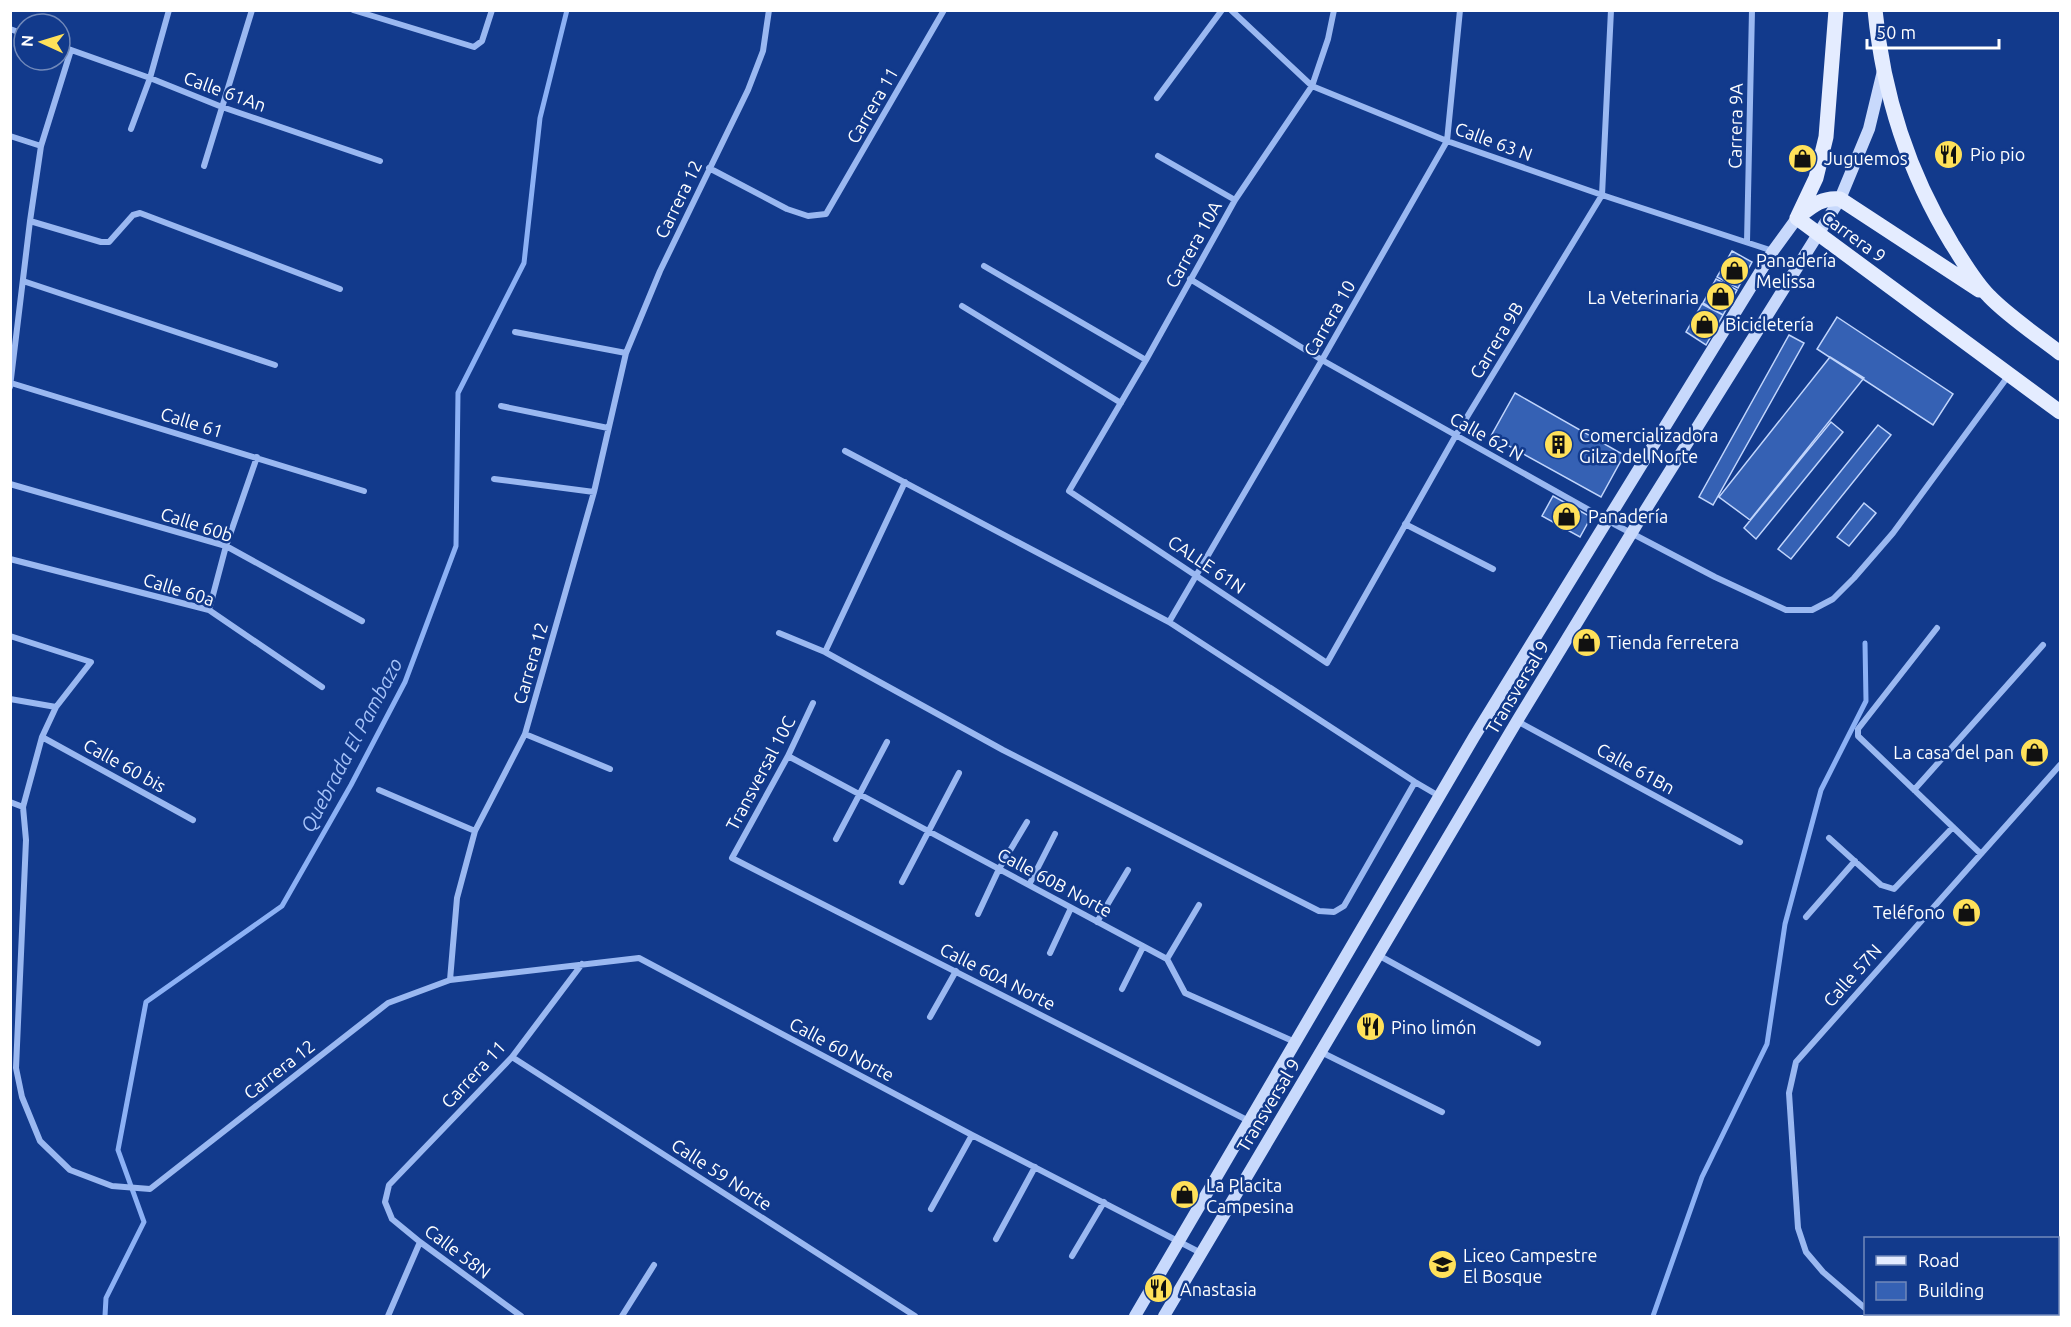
<svg xmlns="http://www.w3.org/2000/svg" width="2071" height="1327" font-family="Ubuntu,sans-serif">
	<style>
		.lines { fill: none; stroke-linecap: round; stroke-linejoin: round }
		.stream { stroke: #8cb1f5; stroke-width: 5 }
		.building { fill: #3561b4; stroke: #c1d5fc; stroke-width: 1.5 }
		.street { stroke: #9ab8f1; stroke-width: 6 }
		.secondary { stroke: #c8d9fc; stroke-width: 12 }
		.primary { stroke: #e4ecff; stroke-width: 15 }
		.labels { text-anchor: middle; dominant-baseline: central; stroke-width: 5; stroke-linejoin: round; paint-order: stroke }
		.street-label { font-size: 18px; fill: #fff; stroke: #123a8c }
		.poi-label { font-size: 18px; fill: #fff; stroke: #123a8c; text-anchor: start }
		.water-label { font-size: 20px; font-style: italic; fill: #a6c3f9; stroke: #123a8c }
	</style>
	<rect width="100%" height="100%" fill="#123a8c"/>
	<g class="lines">
		<path class="stream" d="M105 1316 106 1298 144 1222 118 1150 146 1002 282 906 351 785 405 682 456 546 458 393 524 263 540 118 567 10
			M1653 1316 1702 1177 1767 1044 1785 924 1821 790 1866 701 1865 643"/>
	</g>
	<path class="building" d="M1732 251 1752 262 1738 288 1717 277Z
		M1716 279 1737 290 1723 315 1703 303Z
		M1702 304 1723 315 1706 345 1686 332Z
		M1837 317 1953 394 1933 425 1817 349Z
		M1789 335 1804 343 1713 505 1699 497Z
		M1830 357 1864 378 1750 520 1719 497Z
		M1515 393 1624 455 1601 497 1491 436Z
		M1831 422 1843 432 1756 539 1744 528Z
		M1878 425 1891 435 1791 559 1778 549Z
		M1553 496 1591 517 1580 537 1542 516Z
		M1864 503 1876 513 1849 546 1837 537Z"/>
	<g class="lines">
		<path class="street" d="M353 10 474 47 482 41 492 10
			M1231 10 1312 86 1447 141 1602 195 1773 251
			M1334 10 1328 39 1312 86 1235 200 1146 360 1069 491 1327 663 1456 435 1602 195 1611 10
			M10 29 24 34
			M60 46 150 78 222 107 380 161
			M1157 98 1222 10
			M131 129 150 78 169 10
			M10 136 41 146
			M1158 156 1235 200
			M204 166 252 10
			M709 168 787 209 808 216 826 214 944 10
			M30 221 101 242H109L133 215 140 213 340 289
			M1747 242 1752 10
			M984 266 1146 360
			M1190 279 1322 360 1614 524 1715 577 1786 610H1812L1833 599 1854 578 1893 533 2009 375
			M23 281 275 365
			M962 306 1121 403
			M515 332 626 353
			M11 383 364 491
			M10 387 30 221 41 146 71 50
			M501 406 608 428
			M845 451 1169 622 1415 782 1439 796
			M494 479 594 492
			M10 484 226 546 362 621
			M1405 524 1493 569
			M10 559 209 610 322 687
			M209 610 226 546 257 457
			M1169 622 1322 360 1447 141 1460 10
			M1937 628 1858 729V736L1981 854
			M779 633 825 652 1003 750 1319 911 1334 912 1344 906 1415 782
			M10 636 91 662 56 707 42 737 23 807 26 840 16 1068 22 1097 40 1141 70 1170 112 1186 150 1189 388 1003 450 980 639 958 972 1135 1201 1253
			M825 652 905 482
			M10 699 56 707
			M813 703 788 756 732 858 1249 1121
			M1517 721 1740 842
			M525 734 610 769
			M42 737 193 820
			M788 756 1167 959 1185 993 1295 1042
			M379 790 475 831
			M1914 790 2043 645
			M10 802 23 807
			M1829 838 1881 885 1894 889 1953 827
			M836 839 887 742
			M902 882 959 773
			M1029 885 1055 834
			M978 914 999 869 1027 822
			M1806 917 1855 861
			M1097 922 1128 870
			M1050 953 1071 908
			M1378 955 1538 1043
			M1167 959 1199 905
			M450 980 457 898 475 831 525 734 594 492 626 353 660 271 748 90 763 51 769 10
			M1122 989 1143 947
			M930 1017 956 971
			M1321 1052 1442 1112
			M512 1057 915 1316
			M931 1209 972 1135
			M996 1239 1035 1167
			M1072 1256 1104 1202
			M1866 1309 1823 1272 1806 1252 1798 1228 1789 1093 1796 1062 2060 765
			M1871 1314 1875 1316
			M388 1316 420 1242
			M521 1316 420 1242 392 1219 385 1202 389 1185 512 1057 582 964
			M622 1316 654 1265"/>
		<path class="secondary" d="M1135 1316 1474 737 1773 251 1797 218
			M1164 1316 1517 721 1648 506 1840 199 1869 129 1883 71"/>
		<path class="primary" d="M1875 10C1883 94 1908 172 1952 244 1963 261 1974 281 1989 296 2008 316 2038 336 2060 353
			M1798 216 1816 178 1826 137 1836 10
			M1797 218 2060 412
			M1797 218C1811 207 1821 197 1840 199L1979 290"/>
	</g>
	<defs>
		<symbol id="restaurant-disc" viewBox="-11 -11 22 22"><circle r="9.5" fill="#ffe15a" stroke="#123a8c"/><path d="M-5-6h1v4h1v-4h1v4h1v-4h1v5L-1.5 .5V6h-2V.5L-5-1ZM5-6V6H3V1.5H1.5Q1.5-4 5-6Z" fill="#111"/></symbol>
		<symbol id="shop-disc" viewBox="-11 -11 22 22"><circle r="9.5" fill="#ffe15a" stroke="#123a8c"/><path d="M-5-2.5h2.3a2.7 3.5 0 0 1 5.4 0H5L5.5 6h-11ZM-1.5-2.5h3a1.5 2.3 0 0 0-3 0Z" fill="#111"/></symbol>
		<symbol id="building-disc" viewBox="-11 -11 22 22"><circle r="9.5" fill="#ffe15a" stroke="#123a8c"/><path d="M-4-6H4V6H1V3H-1V6H-4ZM-2.5-4.3h1.7v1.8h-1.7ZM.8-4.3h1.7v1.8H.8ZM-2.5-1h1.7V.8h-1.7ZM.8-1h1.7V.8H.8Z" fill="#111"/></symbol>
		<symbol id="school-disc" viewBox="-11 -11 22 22"><circle r="9.5" fill="#ffe15a" stroke="#123a8c"/><path d="M0-5L7-2L0 1L-7-2ZM-4 1L0 2.5L4 1V4Q0 6-4 4Z" fill="#111"/></symbol>
	</defs>
	<g fill-rule="evenodd">
		<use href="#restaurant-disc" x="1932" y="138" width="33" height="33"/>
		<use href="#shop-disc" x="1786" y="142" width="33" height="33"/>
		<use href="#shop-disc" x="1718" y="254" width="33" height="33"/>
		<use href="#shop-disc" x="1704" y="280" width="33" height="33"/>
		<use href="#shop-disc" x="1688" y="308" width="33" height="33"/>
		<use href="#building-disc" x="1542" y="428" width="33" height="33"/>
		<use href="#shop-disc" x="1550" y="500" width="33" height="33"/>
		<use href="#shop-disc" x="1570" y="626" width="33" height="33"/>
		<use href="#shop-disc" x="2018" y="736" width="33" height="33"/>
		<use href="#shop-disc" x="1950" y="896" width="33" height="33"/>
		<use href="#restaurant-disc" x="1354" y="1010" width="33" height="33"/>
		<use href="#shop-disc" x="1168" y="1178" width="33" height="33"/>
		<use href="#school-disc" x="1426" y="1248" width="33" height="33"/>
		<use href="#restaurant-disc" x="1142" y="1272" width="33" height="33"/>
	</g>
	<g class="labels">
		<g class="street-label">
			<text transform="translate(225 91) rotate(20)">Calle 61An</text>
			<text transform="translate(872 105) rotate(-60)">Carrera 11</text>
			<text transform="translate(1735 126) rotate(-89)">Carrera 9A</text>
			<text transform="translate(1494 141) rotate(20)">Calle 63 N</text>
			<text transform="translate(678 199) rotate(-64)">Carrera 12</text>
			<text transform="translate(1854 236) rotate(36)">Carrera 9</text>
			<text transform="translate(1193 244) rotate(-61)">Carrera 10A</text>
			<text transform="translate(1329 318) rotate(-60)">Carrera 10</text>
			<text transform="translate(1496 340) rotate(-59)">Carrera 9B</text>
			<text transform="translate(192 422) rotate(17)">Calle 61</text>
			<text transform="translate(1487 436) rotate(29)">Calle 62 N</text>
			<text transform="translate(197 524) rotate(18)">Calle 60b</text>
			<text transform="translate(1207 564) rotate(34)">CALLE 61N</text>
			<text transform="translate(179 589) rotate(17)">Calle 60a</text>
			<text transform="translate(530 663) rotate(-74)">Carrera 12</text>
			<text transform="translate(1517 687) rotate(-59)">Transversal 9</text>
			<text transform="translate(125 765) rotate(29)">Calle 60 bis</text>
			<text transform="translate(1636 768) rotate(29)">Calle 61Bn</text>
			<text transform="translate(760 773) rotate(-62)">Transversal 10C</text>
			<text transform="translate(1055 882) rotate(28)">Calle 60B Norte</text>
			<text transform="translate(1852 975) rotate(-48)">Calle 57N</text>
			<text transform="translate(998 976) rotate(27)">Calle 60A Norte</text>
			<text transform="translate(842 1049) rotate(28)">Calle 60 Norte</text>
			<text transform="translate(279 1069) rotate(-38)">Carrera 12</text>
			<text transform="translate(473 1074) rotate(-47)">Carrera 11</text>
			<text transform="translate(1268 1105) rotate(-59)">Transversal 9</text>
			<text transform="translate(722 1174) rotate(33)">Calle 59 Norte</text>
			<text transform="translate(458 1251) rotate(37)">Calle 58N</text>
		</g>
		<g class="poi-label">
			<text x="1970" y="154">Pio pio</text>
			<text x="1824" y="158">Juguemos</text>
			<text x="1756" y="260">Panadería<tspan x="1756" dy="21">Melissa</tspan></text>
			<text x="1699" y="297" text-anchor="end">La Veterinaria</text>
			<text x="1725" y="324">Bicicletería</text>
			<text x="1579" y="435">Comercializadora<tspan x="1579" dy="21">Gilza del Norte</tspan></text>
			<text x="1588" y="516">Panadería</text>
			<text x="1607" y="642">Tienda ferretera</text>
			<text x="2014" y="752" text-anchor="end">La casa del pan</text>
			<text x="1945" y="912" text-anchor="end">Teléfono</text>
			<text x="1391" y="1027">Pino limón</text>
			<text x="1206" y="1185">La Placita<tspan x="1206" dy="21">Campesina</tspan></text>
			<text x="1463" y="1255">Liceo Campestre<tspan x="1463" dy="21">El Bosque</tspan></text>
			<text x="1180" y="1289">Anastasia</text>
		</g>
		<g class="water-label">
			<text transform="translate(351 745) rotate(-62)">Quebrada El Pambazo</text>
		</g>
	</g>
	<rect width="2071" height="1327" fill="none" stroke="#ffffff" stroke-width="24"/>
	<rect x="1864" y="1237" width="195" height="78" fill="#123a8c" stroke="#7189ba" stroke-width="1.5"/>
	<rect x="1876" y="1256" width="30" height="9" fill="#e4ecff" stroke="#7189ba" stroke-width="1.5"/>
	<text x="1918" y="1267" font-size="18" fill="#ffffff">Road</text>
	<rect x="1876" y="1282" width="30" height="18" fill="#3561b4" stroke="#7189ba" stroke-width="1.5"/>
	<text x="1918" y="1297" font-size="18" fill="#ffffff">Building</text>
	<g transform="translate(42 42) rotate(274)"><circle r="28" fill="#123a8c" stroke="#7189ba" stroke-width="1.5"/>
	<path d="M0-4.5L10 22L0 15L-10 22Z" fill="#ffe15a"/>
	<text y="-9" font-size="16" font-weight="bold" text-anchor="middle" fill="#ffffff">N</text>
	</g>
	<path d="M1867 39v9h132v-9" fill="none" stroke="#ffffff" stroke-width="3"/>
	<text x="1876" y="39" font-size="18" fill="#ffffff" stroke="#123a8c" stroke-width="4.5" paint-order="stroke">50 m</text>
</svg>
